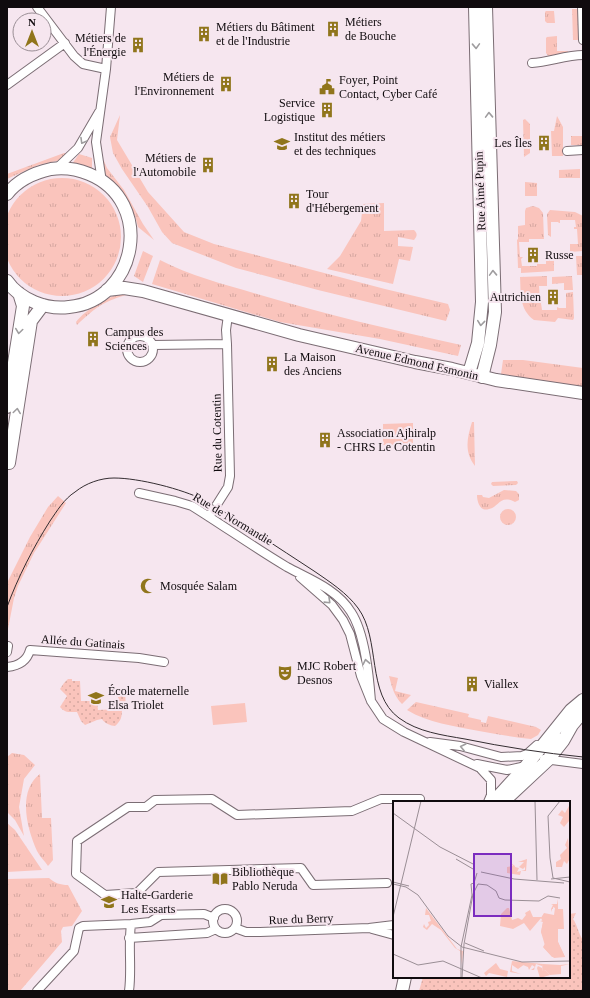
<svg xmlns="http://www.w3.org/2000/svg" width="590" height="998" font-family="'Times New Roman',serif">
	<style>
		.grass { fill: url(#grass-tufts) }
		.park { fill: url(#park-dots) }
		.pitch { fill: #fac4bc }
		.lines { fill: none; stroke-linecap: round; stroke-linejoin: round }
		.street-casing { stroke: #7b6d74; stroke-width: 10 }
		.secondary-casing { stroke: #7b6d74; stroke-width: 14 }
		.street { stroke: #fff; stroke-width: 8 }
		.secondary { stroke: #fff; stroke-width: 12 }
		.tram { stroke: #342d31; stroke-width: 1 }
		.oneway { stroke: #9f9d9f }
		.labels { text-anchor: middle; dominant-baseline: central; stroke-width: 4; stroke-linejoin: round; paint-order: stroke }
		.poi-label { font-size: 12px; fill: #100b0e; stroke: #f6e6ef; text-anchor: start }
		.street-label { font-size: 12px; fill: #100b0e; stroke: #f6e6ef }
		.inset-road { fill: none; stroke: #9a8e95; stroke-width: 1 }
		.view { fill: #7b2cbf; fill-opacity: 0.15; stroke: #7b2cbf; stroke-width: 2 }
		.inset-edge { fill: none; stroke: #100b0e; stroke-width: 2 }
	</style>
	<defs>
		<pattern id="grass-tufts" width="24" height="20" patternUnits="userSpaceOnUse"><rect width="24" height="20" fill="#fac4bc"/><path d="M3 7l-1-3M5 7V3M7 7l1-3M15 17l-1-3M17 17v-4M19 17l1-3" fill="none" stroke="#d5a7a0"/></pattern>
		<pattern id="park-dots" width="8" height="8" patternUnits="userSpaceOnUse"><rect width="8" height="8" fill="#fac4bc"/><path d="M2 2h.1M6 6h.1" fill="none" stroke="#d5a7a0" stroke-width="1.8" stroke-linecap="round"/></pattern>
	</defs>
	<rect width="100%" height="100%" fill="#f6e6ef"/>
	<path class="grass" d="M572 9H578L579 40H573Z
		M546 11H554L555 23H547L545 21V12Z
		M557 36V51H568V53L549 57 546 53V38L547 37Z
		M120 115 117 140 148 192 184 232 214 244 385 289 448 304 450 310 446 321 318 290 236 268 172 243 162 232 148 207 122 169 113 153 110 137Z
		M557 116 563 127V156H552L551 131H554Z
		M525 119 530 124V153L524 157 523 120Z
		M571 136H583V145H571Z
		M64 153 68 154 61 160 38 165 7 179V174Z
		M79 154 92 158V170L72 164Z
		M100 160 104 161 107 168 124 190 143 224 154 240 138 227 135 216 129 204 103 171Z
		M580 169V178H559V170Z
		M3 237a59 59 0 1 1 118 0a59 59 0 1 1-118 0Z
		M525 182 537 183V196H525Z
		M384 203V231L414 230C418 234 417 236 414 240L398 237V246L413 247 410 261 399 259 393 284 327 269 340 256 361 221 363 204Z
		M533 206 539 208 543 213 544 239H529V242H519L520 257H523L521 259 522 266H537V263L539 264H546V252H554V271L521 273V268H518L517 240 518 239V226L525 225V211L526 208Z
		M550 210 575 212 583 216V251L570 252V244H578L577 229H574V227H576L575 220H560V223H559L558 222H551V237L548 235 547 214Z
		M143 251 153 256 143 282 134 276Z
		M576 256H583V275H577Z
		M160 260C190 276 224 284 257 294 324 314 392 330 461 345L458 356 380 339 280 322 152 284Z
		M547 276V286H539L540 301H543L541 303 542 310H557V307L559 308H566V293L573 292 574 318 573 320 558 318 555 322 534 320C519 309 521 293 520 277Z
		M572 276 573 290H564V283L552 284V277Z
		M123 293 130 294C104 301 97 306 77 325L76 322C85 310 109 296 123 293Z
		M503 360H523L583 368V388L501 374Z
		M472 422H474L475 466C464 452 467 438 472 422Z
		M517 481 518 483 516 485 493 486 491 484 492 482Z
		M504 490 516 491 519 494V500L515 502C500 494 499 507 489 509 480 512 477 502 477 495H482L483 497 489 498Z
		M58 496 66 503 34 553 18 586 14 598 7 634V583L30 537 48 507Z
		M500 517a8 8 0 1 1 16 0a8 8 0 1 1-16 0Z
		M389 676 398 678 395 691 411 695 402 704C394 696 392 687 389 676Z
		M416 702 469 714 468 717 481 720V722L486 723 488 716 536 727 541 730 538 735 531 739C513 737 496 734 479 731 454 726 428 723 407 710Z
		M12 753 24 755 35 765 24 779 19 807 24 836 15 820 7 812V757Z
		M40 774 42 818H51L53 860 48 866C45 861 40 857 37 851 27 829 17 791 40 774Z
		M7 823 15 830 42 870 7 872Z
		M49 878C55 883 60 885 68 885L82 911 72 926 63 927 61 931 62 942 20 991H7V879Z"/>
	<path class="park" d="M68 679H72V681H80L81 701H97L98 710 118 709V690H125L126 709H122C122 717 121 721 115 726 111 726 104 723 102 719L97 720 85 725 81 721 77 712C69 712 65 713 60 707L67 696 60 689 64 683Z
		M576 913 573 919C577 924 578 933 583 940V991H419L423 977H569V914Z"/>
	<path class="pitch" d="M413 423V444L383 445V424Z
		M245 703 247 722 213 725 211 706Z"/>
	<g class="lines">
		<defs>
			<path id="street" d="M37 7 74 56 83 64 106 69
				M582 7 583 40
				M532 63C549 62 566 55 583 55
				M7 85 65 43
				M567 151 583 150
				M57 168 78 148 99 112
				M102 182 96 142 106 69 111 7
				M127 349a13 13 0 1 1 26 0a13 13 0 1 1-26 0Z
				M153 345 227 344
				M139 493 175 501 192 506C224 526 255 548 287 567 309 579 337 589 351 612 365 633 369 676 371 701
				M209 517 228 487 230 476 227 344 226 330 228 315
				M300 577 332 605 343 620 350 634 361 676 371 701 383 719 404 732 480 768 491 780V795L488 802
				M7 652 8 646
				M7 667C18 666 27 661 30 650L139 658 164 662
				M430 742 460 746 501 757 522 756 527 754 537 745
				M544 759 583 764
				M548 760 549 749 556 735
				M477 764 507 770 526 766
				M387 883 313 885 301 868 158 872 137 893 105 895 76 874 77 841 128 807H146L155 800 212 799 237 815 352 811 381 799H420
				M213 921a12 12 0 1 1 24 0a12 12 0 1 1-24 0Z
				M235 928 246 932H260L369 928 394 925
				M372 929 394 935
				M129 938 207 933 216 929
				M37 991 74 951 79 928 83 926 131 924 150 922 161 915 204 914 214 918
				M129 991C132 969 128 947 131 924"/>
			<path id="secondary" d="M7 194C18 180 33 173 51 169 64 167 77 169 89 174 155 201 138 300 69 307 47 310 20 300 7 281
				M107 290 124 288 143 291 299 335 415 362 452 369 496 380 583 393
				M469 373 478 343 482 302 475 7
				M482 377 490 345 495 312 486 7
				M7 407 23 306 19 293
				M7 463H9L31 321 43 305
				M493 802 526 766 571 710 583 700
				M503 802 548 760 563 741 572 725 583 712
				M402 991 405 977"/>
		</defs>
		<use href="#street" class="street-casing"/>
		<use href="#secondary" class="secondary-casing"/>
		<use href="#street" class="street"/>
		<use href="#secondary" class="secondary"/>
		<path class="tram" d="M7 607C18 577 33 548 50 521 57 511 64 499 75 492 86 483 101 478 114 478 139 478 182 489 204 500 223 510 241 523 259 535 277 547 296 559 314 571 330 582 347 593 358 608 381 639 366 694 399 718 418 732 442 735 465 739 504 747 543 753 583 757"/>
	</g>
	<defs><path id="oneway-chevron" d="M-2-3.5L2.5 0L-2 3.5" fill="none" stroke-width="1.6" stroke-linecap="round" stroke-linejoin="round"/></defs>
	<g class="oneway">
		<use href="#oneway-chevron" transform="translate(476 46) rotate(88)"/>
		<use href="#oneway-chevron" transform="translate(489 115) rotate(-92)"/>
		<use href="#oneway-chevron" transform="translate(83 141) rotate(120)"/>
		<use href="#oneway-chevron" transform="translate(493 273) rotate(-92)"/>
		<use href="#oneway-chevron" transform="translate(481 323) rotate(96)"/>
		<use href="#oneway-chevron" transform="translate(19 331) rotate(98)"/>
		<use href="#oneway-chevron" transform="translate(17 411) rotate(-82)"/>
		<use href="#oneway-chevron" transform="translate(328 601) rotate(44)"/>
		<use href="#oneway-chevron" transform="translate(366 662) rotate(-101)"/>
		<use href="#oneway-chevron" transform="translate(463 747) rotate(-167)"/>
	</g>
	<defs>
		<symbol id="building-bare" viewBox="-9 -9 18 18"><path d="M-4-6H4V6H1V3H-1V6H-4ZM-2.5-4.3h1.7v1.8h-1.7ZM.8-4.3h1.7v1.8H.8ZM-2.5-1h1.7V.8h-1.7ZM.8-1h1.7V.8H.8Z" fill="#90751b" stroke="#f6e6ef" stroke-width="2.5" paint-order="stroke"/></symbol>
		<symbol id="civic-bare" viewBox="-9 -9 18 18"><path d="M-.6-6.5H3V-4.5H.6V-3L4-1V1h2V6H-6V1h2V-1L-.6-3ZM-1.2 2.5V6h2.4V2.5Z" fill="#90751b" stroke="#f6e6ef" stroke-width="2.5" paint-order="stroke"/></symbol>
		<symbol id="university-bare" viewBox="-9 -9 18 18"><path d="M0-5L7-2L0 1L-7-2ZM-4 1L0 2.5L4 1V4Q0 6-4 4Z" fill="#90751b" stroke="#f6e6ef" stroke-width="2.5" paint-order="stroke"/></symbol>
		<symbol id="mosque-bare" viewBox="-9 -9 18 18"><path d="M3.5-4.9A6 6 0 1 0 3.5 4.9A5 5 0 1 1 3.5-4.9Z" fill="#90751b" stroke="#f6e6ef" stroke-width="2.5" paint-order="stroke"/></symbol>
		<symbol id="theatre-bare" viewBox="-9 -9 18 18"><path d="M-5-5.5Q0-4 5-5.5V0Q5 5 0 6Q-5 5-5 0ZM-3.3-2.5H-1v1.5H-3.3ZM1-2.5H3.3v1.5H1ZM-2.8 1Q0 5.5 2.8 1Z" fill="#90751b" stroke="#f6e6ef" stroke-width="2.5" paint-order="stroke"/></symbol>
		<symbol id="school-bare" viewBox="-9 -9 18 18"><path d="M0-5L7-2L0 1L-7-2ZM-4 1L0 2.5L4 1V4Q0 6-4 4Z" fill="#90751b" stroke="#f6e6ef" stroke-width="2.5" paint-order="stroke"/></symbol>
		<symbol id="library-bare" viewBox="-9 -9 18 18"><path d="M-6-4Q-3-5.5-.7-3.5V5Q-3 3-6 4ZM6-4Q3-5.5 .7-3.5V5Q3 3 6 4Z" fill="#90751b" stroke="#f6e6ef" stroke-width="2.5" paint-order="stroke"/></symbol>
	</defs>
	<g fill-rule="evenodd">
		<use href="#building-bare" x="322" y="18" width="22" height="22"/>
		<use href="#building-bare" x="193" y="23" width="22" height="22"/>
		<use href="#building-bare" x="127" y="34" width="22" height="22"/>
		<use href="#building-bare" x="215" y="73" width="22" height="22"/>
		<use href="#civic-bare" x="316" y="76" width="22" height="22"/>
		<use href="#building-bare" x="316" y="99" width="22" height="22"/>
		<use href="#building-bare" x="533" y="132" width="22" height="22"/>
		<use href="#university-bare" x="271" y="133" width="22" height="22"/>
		<use href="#building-bare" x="197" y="154" width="22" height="22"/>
		<use href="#building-bare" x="283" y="190" width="22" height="22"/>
		<use href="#building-bare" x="522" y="244" width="22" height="22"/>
		<use href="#building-bare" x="542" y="286" width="22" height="22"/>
		<use href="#building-bare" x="82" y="328" width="22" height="22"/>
		<use href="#building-bare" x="261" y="353" width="22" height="22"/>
		<use href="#building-bare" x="314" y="429" width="22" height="22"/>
		<use href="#mosque-bare" x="137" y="575" width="22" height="22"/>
		<use href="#theatre-bare" x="274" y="662" width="22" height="22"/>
		<use href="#building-bare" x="461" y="673" width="22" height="22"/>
		<use href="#school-bare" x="85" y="687" width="22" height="22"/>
		<use href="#library-bare" x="209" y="868" width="22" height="22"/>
		<use href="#school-bare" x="98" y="891" width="22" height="22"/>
	</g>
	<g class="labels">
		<g class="poi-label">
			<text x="345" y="22">Métiers<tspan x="345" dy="14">de Bouche</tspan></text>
			<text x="216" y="27">Métiers du Bâtiment<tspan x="216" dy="14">et de l'Industrie</tspan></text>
			<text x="126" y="38" text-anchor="end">Métiers de<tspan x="126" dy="14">l'Énergie</tspan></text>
			<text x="214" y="77" text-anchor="end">Métiers de<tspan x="214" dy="14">l'Environnement</tspan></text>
			<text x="339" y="80">Foyer, Point<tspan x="339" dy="14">Contact, Cyber Café</tspan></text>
			<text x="315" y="103" text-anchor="end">Service<tspan x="315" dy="14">Logistique</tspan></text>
			<text x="294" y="137">Institut des métiers<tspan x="294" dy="14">et des techniques</tspan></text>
			<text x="532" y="143" text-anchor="end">Les Îles</text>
			<text x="196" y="158" text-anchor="end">Métiers de<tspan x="196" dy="14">l'Automobile</tspan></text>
			<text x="306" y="194">Tour<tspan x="306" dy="14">d'Hébergement</tspan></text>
			<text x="545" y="255">Russe</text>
			<text x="541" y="297" text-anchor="end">Autrichien</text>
			<text x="105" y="332">Campus des<tspan x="105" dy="14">Sciences</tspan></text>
			<text x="284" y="357">La Maison<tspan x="284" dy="14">des Anciens</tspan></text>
			<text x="337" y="433">Association Ajhiralp<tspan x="337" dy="14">- CHRS Le Cotentin</tspan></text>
			<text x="160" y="586">Mosquée Salam</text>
			<text x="297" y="666">MJC Robert<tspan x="297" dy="14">Desnos</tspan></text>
			<text x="484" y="684">Viallex</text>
			<text x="108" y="691">École maternelle<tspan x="108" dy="14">Elsa Triolet</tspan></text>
			<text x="232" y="872">Bibliothèque<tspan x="232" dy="14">Pablo Neruda</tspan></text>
			<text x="121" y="895">Halte-Garderie<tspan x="121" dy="14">Les Essarts</tspan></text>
		</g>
		<g class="street-label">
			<text transform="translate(480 191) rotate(-92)">Rue Aimé Pupin</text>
			<text transform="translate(417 362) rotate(13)">Avenue Edmond Esmonin</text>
			<text transform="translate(217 433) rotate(-91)">Rue du Cotentin</text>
			<text transform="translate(233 519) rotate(31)">Rue de Normandie</text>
			<text transform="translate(83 642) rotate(4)">Allée du Gatinais</text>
			<text transform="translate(301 919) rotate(-2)">Rue du Berry</text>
		</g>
	</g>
	<g transform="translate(393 801)">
		<rect width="177" height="177" fill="#f6e6ef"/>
		<path d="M134 58 133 70H128L127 74 114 72V66L120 65 118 62 122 65V60V66L126 67 124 71 132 69V66L130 68 126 66 131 61H125ZM165 98V108H170L171 128H165V141L172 156 161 157 150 146 153 148 148 131 150 121 147 120 151 119 148 117 151 112 161 114 162 107 160 106V108H159V111L158 108 160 104 158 103H164ZM33 107 64 148 70 150 69 164 67 150 62 147 48 129 39 123 34 129 30 126 31 123 33 127 36 124 35 121 38 120 36 114H32ZM119 160 150 163 149 170 152 169 157 174 147 177 144 167 145 165 149 167V165L143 163 141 169H138L142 166 139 164 136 169 135 166 130 164 132 163 125 168 119 164V170L128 173 117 171Z" fill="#fac4bc"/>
		<path d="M150 163 167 164 177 163 168 165V173L157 174 152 169 149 171Z" fill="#fac4bc"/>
		<path d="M176 5 177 23 176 20 171 26 167 22 170 16 165 14 169 9 172 12ZM175 37 177 57 174 63 171 60 169 66H163V61L168 58 167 54 174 47 172 44ZM114 107H116L119 119 125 117 129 119 133 114 132 112 137 109 140 116H149L137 130 131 122 120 128 107 125 108 113ZM103 162 107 168 115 170 114 176 96 172 93 175 91 172Z" fill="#fac4bc"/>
		<path d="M151 113 152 116 162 114 164 117 165 141 172 156H159L150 146 153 141 148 131 150 121 148 117Z" fill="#fac4bc"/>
		<path class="inset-road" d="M142 0 144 79M167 0 155 15 157 57 160 77 177 81M0 12 47 46 82 64M63 58 80 68M88 71 121 78 171 82M158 78 177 76M0 81 16 85M0 83 13 86 25 94 55 135 69 146 129 161 177 160M0 116 28 0M72 142 91 150M0 153 25 164 50 160 89 177M68 177V146L79 94 78 83 81 82 84 72M69 177 71 143 80 93 85 83 94 84 103 90 106 97 112 99 146 100 155 95 167 97"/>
		<path class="view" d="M81 53H118V115H81Z"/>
		<rect width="177" height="177" class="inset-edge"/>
	</g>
	<rect width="590" height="998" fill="none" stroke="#100b0e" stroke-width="16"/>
	<g transform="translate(32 32)"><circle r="19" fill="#f6e6ef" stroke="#9a8e95"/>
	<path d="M0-3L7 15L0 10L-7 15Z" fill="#90751b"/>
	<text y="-6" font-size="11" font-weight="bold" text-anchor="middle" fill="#100b0e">N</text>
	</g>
</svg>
